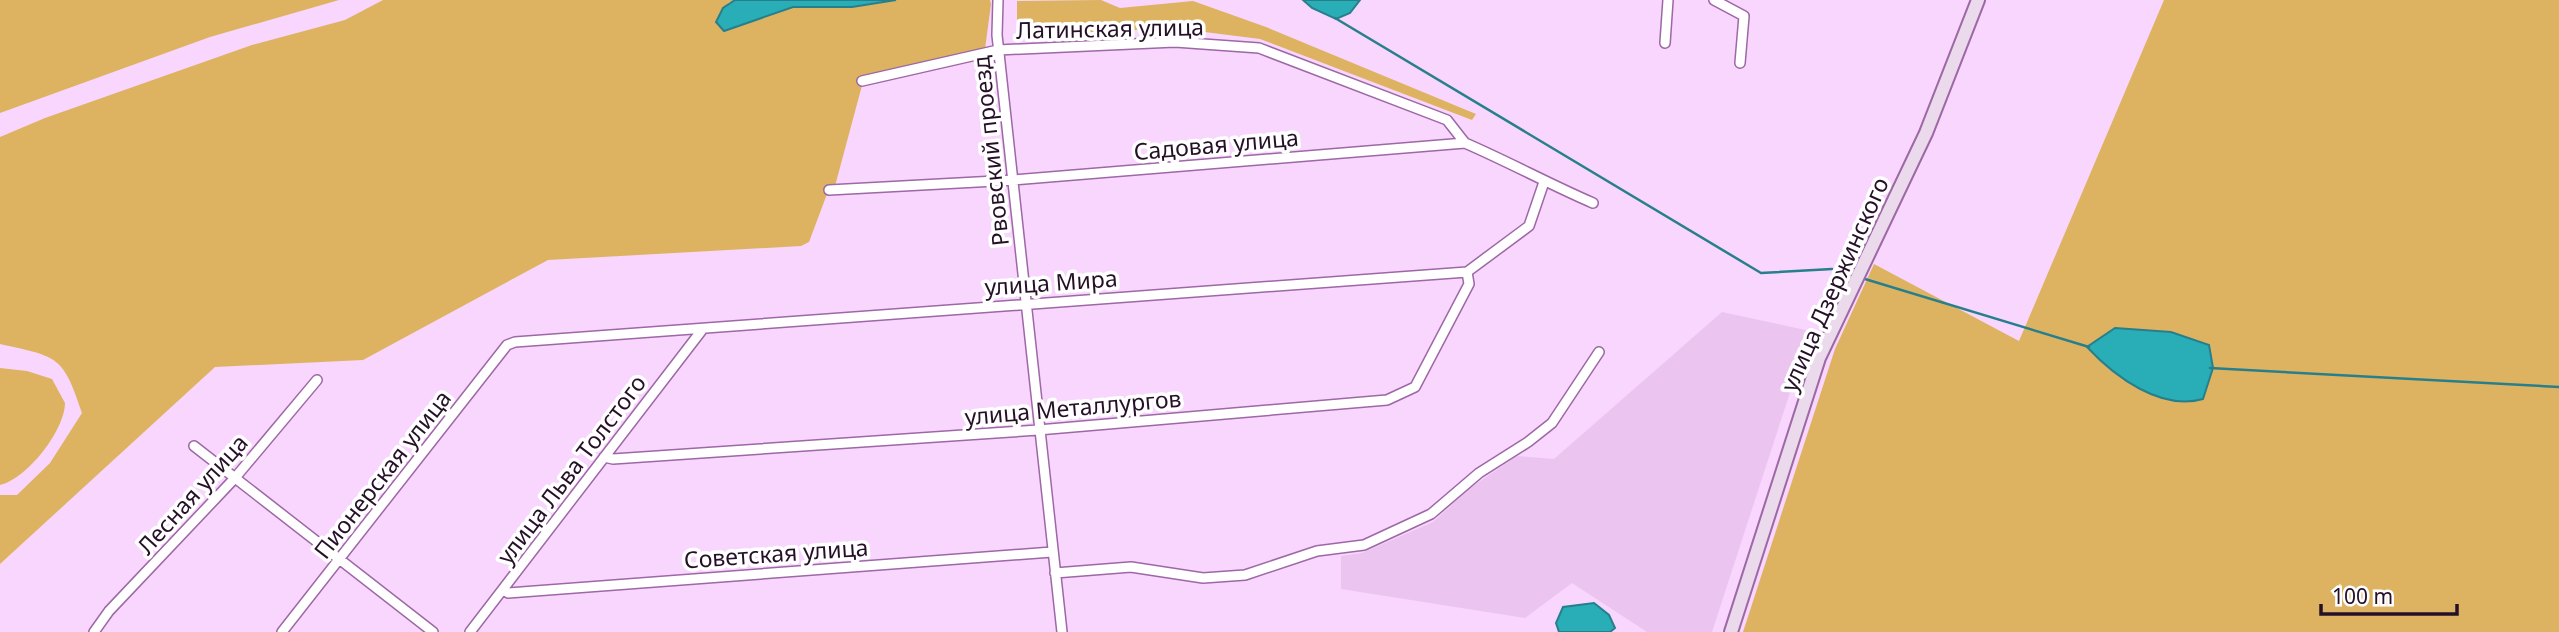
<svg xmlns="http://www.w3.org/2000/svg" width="2559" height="632" font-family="'Noto Sans',sans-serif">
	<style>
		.built { fill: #ebc5f0 }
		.green { fill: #ddb361 }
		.water { fill: #29aeb7; stroke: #287f8c; stroke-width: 2 }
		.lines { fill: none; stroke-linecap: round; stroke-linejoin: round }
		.stream { stroke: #287f8c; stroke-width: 2.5 }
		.street-casing { stroke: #9d68a5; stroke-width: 12 }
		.secondary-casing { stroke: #9d68a5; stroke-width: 16 }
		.street { stroke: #fff; stroke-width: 9 }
		.secondary { stroke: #eadaec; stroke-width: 12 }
		.labels { text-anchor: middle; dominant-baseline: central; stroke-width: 7; stroke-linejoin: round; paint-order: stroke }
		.street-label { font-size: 23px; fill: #251028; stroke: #fff }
	</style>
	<rect width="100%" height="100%" fill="#f8d6fd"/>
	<path class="built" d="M1722 312 1810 331 1712 632H1647L1572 583 1525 618 1341 589V556L1362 553 1433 522 1470 488 1517 456 1554 459Z"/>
	<path class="green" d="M0 0H339L210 37 0 113Z
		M383 0H735L728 3 724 31 793 7H852L896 0H990L991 4 985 49 864 78 835 186 827 194 809 242 801 246 548 260 363 360 215 367 0 564V495H17L50 463 82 413C63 355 58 357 0 344V137L45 118 252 45 345 20Z
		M1101 0 1120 8 1193 1 1266 27 1476 114 1472 120 1260 39 1173 28 1017 36V1Z
		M2164 0H2559V632H1743L1835 349 1874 264 2019 341Z
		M0 368 27 371 52 379 65 403C65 430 27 479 0 485Z"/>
	<path class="water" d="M735 0H896L852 7H793L724 31 716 22 723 8Z
		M1303 0H1360L1350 13 1336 19 1312 8Z
		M2115 328 2171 332 2209 345 2213 368 2203 399C2161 411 2115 377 2087 347Z
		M1594 603 1609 615 1615 628 1610 632H1559L1556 623 1563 607Z"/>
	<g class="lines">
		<path class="stream" d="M1335 18 1761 273 1832 269
			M1865 279 2089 347
			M2210 368 2559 387"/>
		<defs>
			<path id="street" d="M998 0 997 35 1062 632
				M1714 0 1744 16 1740 63
				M1665 43 1668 0
				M862 81 998 50 1175 42 1259 48 1447 120 1465 143
				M829 190 1014 180 1465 143C1509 162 1549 184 1593 203
				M194 446 433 632
				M604 457 613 459 1038 430 1387 400 1415 387 1469 284 1467 272
				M1055 573 1131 567 1203 578 1245 575 1317 551 1364 545 1431 514 1479 473 1528 442 1552 423 1599 352
				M504 590 508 593 1052 552
				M94 632 109 611 234 479 317 380
				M282 632 507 345 515 342 1467 272 1529 226 1544 182
				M470 632 702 330"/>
			<path id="secondary" d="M1731 632 1819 358 1926 133 1978 0"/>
		</defs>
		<use href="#street" class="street-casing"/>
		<use href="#secondary" class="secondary-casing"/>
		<use href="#street" class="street"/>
		<use href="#secondary" class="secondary"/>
	</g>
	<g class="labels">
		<g class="street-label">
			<text transform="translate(1110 28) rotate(-1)">Латинская улица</text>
			<text transform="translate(1216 144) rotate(-5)">Садовая улица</text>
			<text transform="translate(990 151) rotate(-96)">Рвовский проезд</text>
			<text transform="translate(1051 282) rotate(-4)">улица Мира</text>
			<text transform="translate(1834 284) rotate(-66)">улица Дзержинского</text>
			<text transform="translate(1073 407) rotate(-5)">улица Металлургов</text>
			<text transform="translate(571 469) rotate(-53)">улица Льва Толстого</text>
			<text transform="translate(382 474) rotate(-52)">Пионерская улица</text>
			<text transform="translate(192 494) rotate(-48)">Лесная улица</text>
			<text transform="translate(776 553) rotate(-4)">Советская улица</text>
		</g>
	</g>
	<path d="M2321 604v10h136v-10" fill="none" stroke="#251028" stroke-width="3.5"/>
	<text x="2332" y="604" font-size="21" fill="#251028" stroke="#ffffff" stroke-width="5" paint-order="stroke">100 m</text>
</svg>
